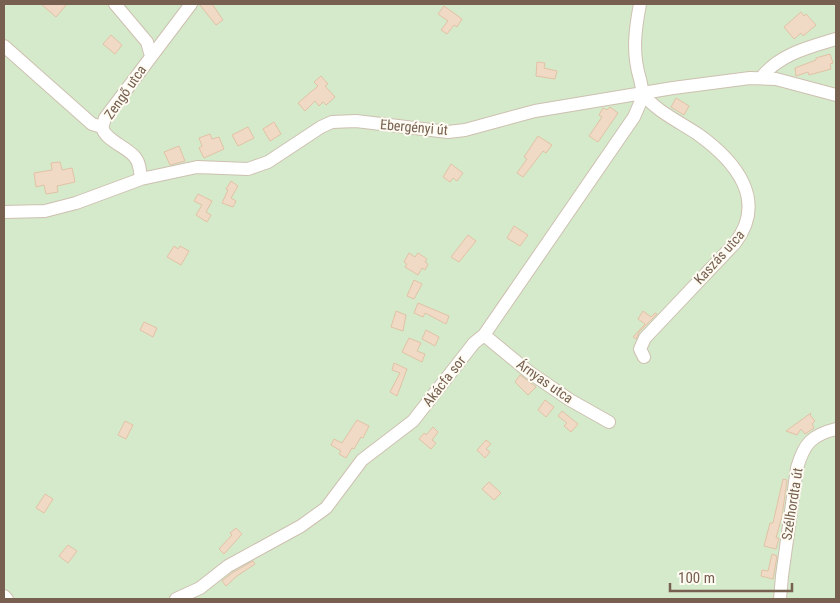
<svg xmlns="http://www.w3.org/2000/svg" width="840" height="603" font-family="'Roboto Condensed',sans-serif">
	<style>
		.green { fill: #d4eaca }
		.building { fill: #f0dac5; stroke: #e2c2a6 }
		.lines { fill: none; stroke-linecap: round; stroke-linejoin: round }
		.minor-casing { stroke: #cec0b1; stroke-width: 14 }
		.minor { stroke: #fff; stroke-width: 12 }
		.labels { text-anchor: middle; dominant-baseline: central; stroke-width: 4; stroke-linejoin: round; paint-order: stroke }
		.street-label { font-size: 14px; fill: #77604f; stroke: #fefbf3 }
	</style>
	<rect width="100%" height="100%" fill="#fcf7ec"/>
	<path class="green" d="M4 4H836V599H4Z"/>
	<path class="building" d="M41 4H67L56 17Z
		M199 4H212L223 20 216 25Z
		M444 6 462 19 457 27 454 25 447 34 441 30 448 21 438 14Z
		M801 12 804 16 806 14 816 25 803 36 801 33 794 39 784 27Z
		M111 35 122 45 115 54 103 44Z
		M830 54 833 63 830 64 831 69 809 75 808 72 796 76 795 68 816 60V58Z
		M537 62 545 63 544 68 557 71 555 79 536 76Z
		M321 76 328 84 325 86 335 97 326 105 323 102 319 106 315 101 305 111 298 103 318 86 314 82Z
		M676 98 689 106 684 115 671 107Z
		M610 107 618 113 598 142 589 136 602 117 599 115 603 108 607 110Z
		M274 122 281 134 270 141 263 129Z
		M248 127 254 138 238 146 232 135Z
		M210 134 212 139 219 137 224 149 204 158 199 148 202 146 199 138Z
		M538 136 552 145 546 153 543 151 523 177 517 173 527 159 524 157Z
		M179 146 185 161 170 165 164 152Z
		M60 162 62 170 72 168 75 182 57 186 58 192 46 194 44 185 36 187 34 173 52 170 51 163Z
		M451 164 463 173 457 181 453 178 450 182 443 177Z
		M231 181 238 186 231 198 236 201 233 207 222 203 228 190 226 189Z
		M198 194 212 201 206 212 211 215 207 222 196 215 202 205 194 201Z
		M514 226 528 235 520 246 507 238Z
		M468 235 476 241 459 262 451 257Z
		M174 246 178 249 180 246 189 251 181 265 167 257Z
		M409 253 415 257 418 253 427 259 425 262 428 264 425 270 422 268 418 275 405 267 407 264 404 262Z
		M414 280 422 284 414 299 407 296Z
		M418 303 449 316 446 324 425 313 423 317 414 313Z
		M396 311 406 315 403 331 391 327Z
		M643 311 651 317 655 313 657 314 639 332 636 339 633 337 645 324 638 319Z
		M144 322 157 328 153 337 140 330Z
		M426 330 439 337 435 346 422 339Z
		M409 338 421 343 417 351 425 354 422 362 402 352Z
		M394 363 407 369 397 396 390 392 400 373 392 370Z
		M520 375 536 387 528 395 515 382Z
		M545 400 554 407 546 417 538 410Z
		M562 411 578 424 571 432 564 426 567 423 558 416Z
		M811 413 810 415 815 421 812 424 814 428 805 434 801 429 797 435 786 431Z
		M357 420 369 426 363 438 361 437 354 449 352 448 346 458 339 454 341 451 331 445 334 439 342 443Z
		M125 421 133 425 126 439 118 435Z
		M433 427 438 432 432 440 436 443 431 449 419 439 424 433 426 435Z
		M486 440 491 444 486 449 490 452 485 458 477 450Z
		M783 479 787 480 782 516 776 538H779L776 549 764 546 770 523H773Z
		M489 482 501 493 494 500 482 489Z
		M45 494 53 499 44 513 36 508Z
		M236 528 242 534 224 554 219 549 232 535 230 533Z
		M68 545 77 551 68 563 59 556Z
		M772 554 777 556 773 579 761 576 762 570 768 571Z
		M253 561 255 564 237 576 226 586 222 581 232 573Z"/>
	<g class="lines">
		<defs>
			<path id="minor" d="M115 4 147 42 151 56
				M640 4C635 30 632 53 640 79 641 84 642 90 644 94 652 109 685 125 699 135 735 161 768 200 735 243L645 338 640 349 644 357
				M4 46 92 124 102 127
				M761 78C779 54 810 47 836 39
				M141 179C140 171 140 162 134 156 126 147 108 141 103 130 102 126 104 122 105 118L191 4
				M4 212 45 211 76 203 141 179 197 167 248 169 268 162 321 127 332 122 356 121 448 132 465 130 535 111 673 88 750 78 776 79 836 95
				M484 335 529 372 570 400 609 422
				M4 596 7 599
				M176 599 200 588 228 566 301 526 326 508 362 460 413 421 474 343 484 335 634 117 644 94
				M780 599 782 576 797 468C804 444 811 435 836 429"/>
		</defs>
		<use href="#minor" class="minor-casing"/>
		<use href="#minor" class="minor"/>
	</g>
	<g class="labels">
		<g class="street-label">
			<text transform="translate(125 92) rotate(-55)">Zengő utca</text>
			<text transform="translate(414 127) rotate(5)">Ebergényi út</text>
			<text transform="translate(719 257) rotate(-48)">Kaszás utca</text>
			<text transform="translate(444 381) rotate(-52)">Akácfa sor</text>
			<text transform="translate(545 381) rotate(35)">Árnyas utca</text>
			<text transform="translate(792 504) rotate(-81)">Szélhordta út</text>
		</g>
	</g>
	<rect width="840" height="603" fill="none" stroke="#77604f" stroke-width="10"/>
	<path d="M670 583v8h122v-8" fill="none" stroke="#77604f" stroke-width="2.5"/>
	<text x="678" y="583" font-size="15" fill="#77604f" stroke="#fefbf3" stroke-width="4" paint-order="stroke">100 m</text>
</svg>
